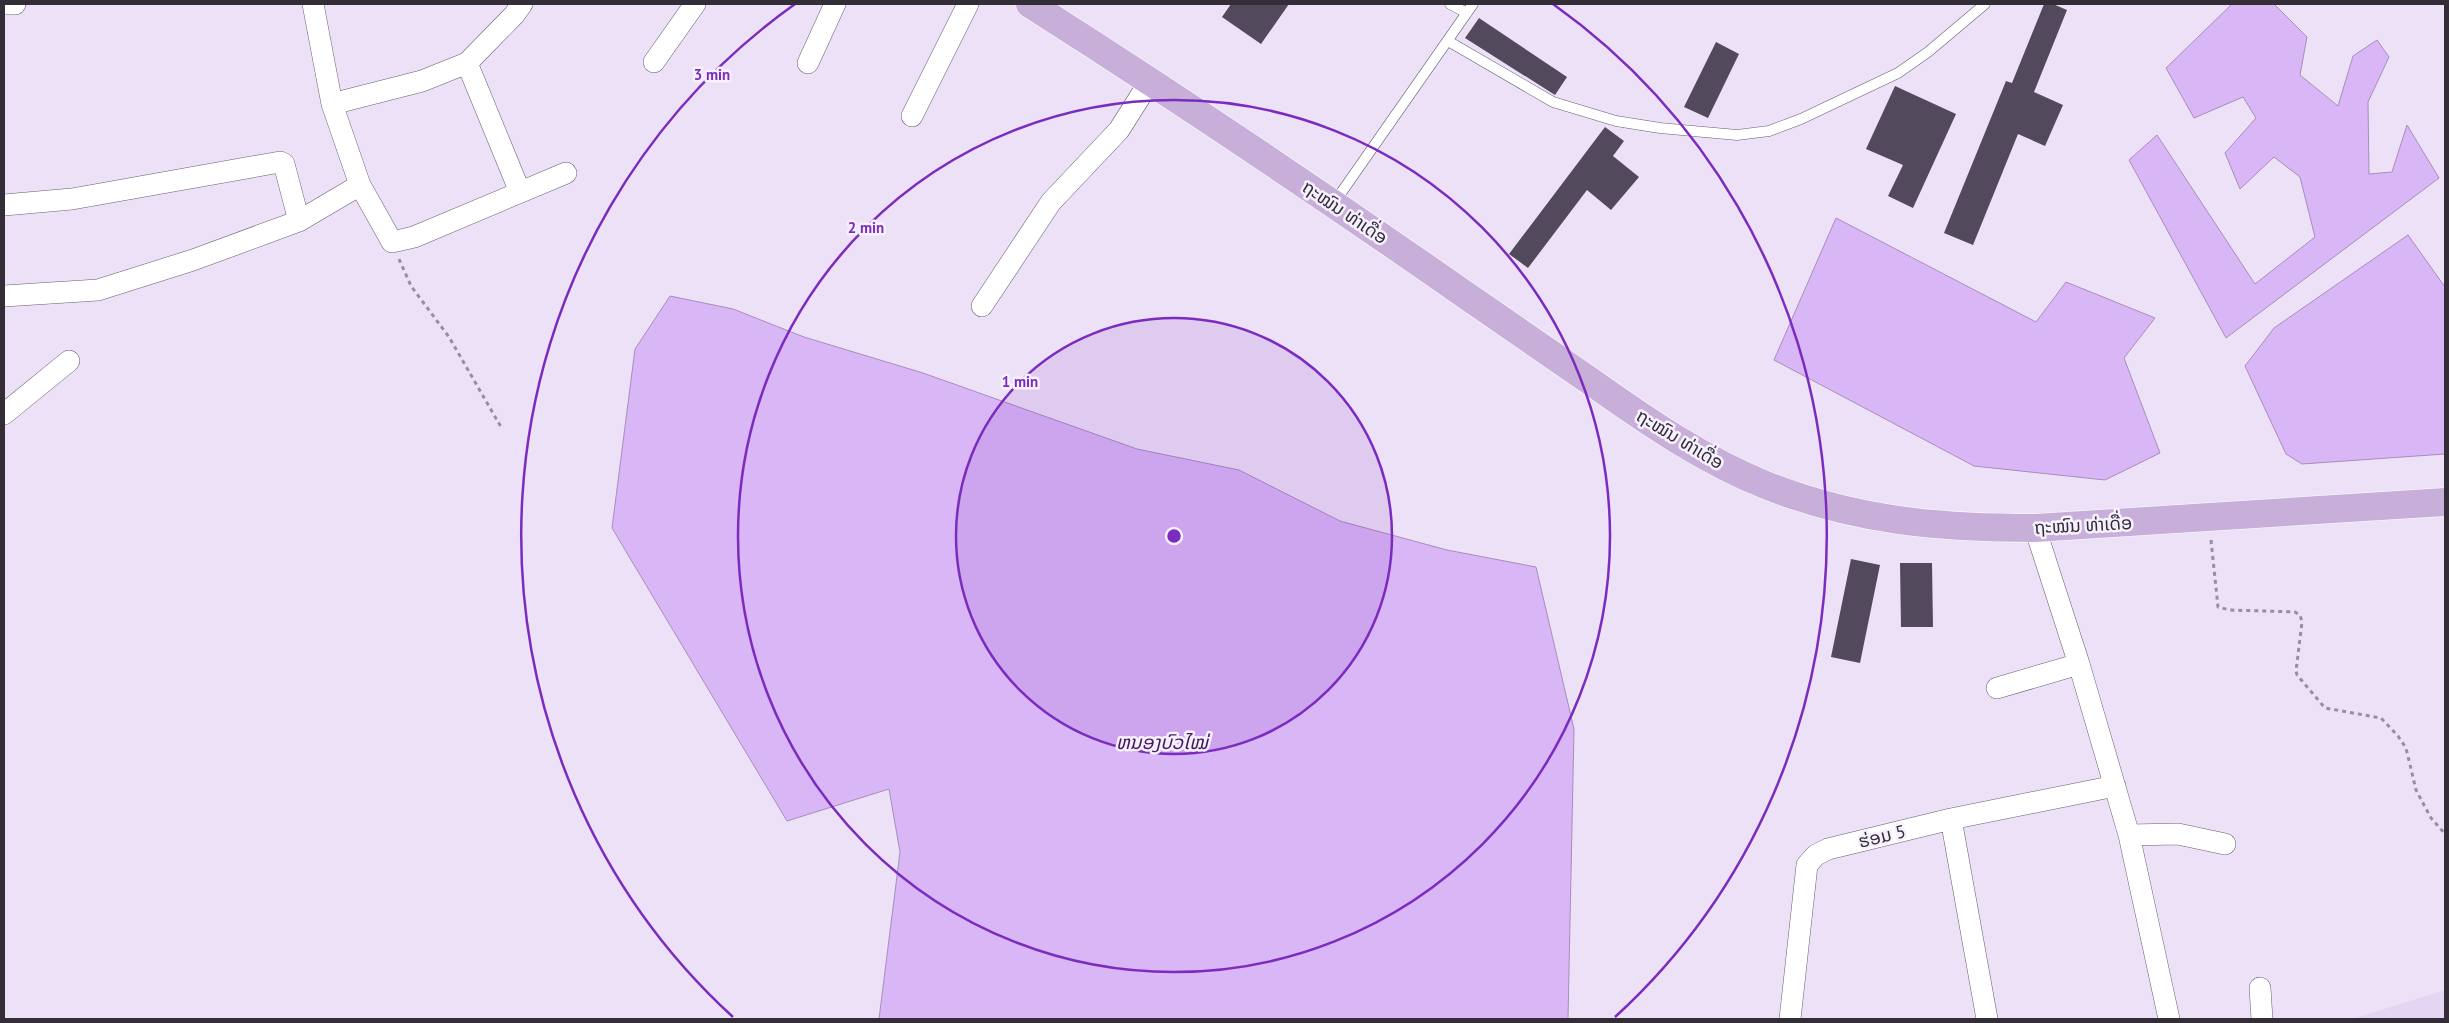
<svg xmlns="http://www.w3.org/2000/svg" width="2449" height="1023" font-family="'PT Sans','Noto Sans Lao',sans-serif">
	<style>
		.built { fill: #e4d5f2 }
		.water { fill: #d9b6f5; stroke: #a78dbc }
		.building { fill: #53495c }
		.lines { fill: none; stroke-linecap: round; stroke-linejoin: round }
		.service-casing { stroke: #675d70; stroke-width: 11 }
		.minor-casing { stroke: #675d70; stroke-width: 22 }
		.primary-casing { stroke: #fff; stroke-width: 29 }
		.path { stroke: #978e9e; stroke-width: 3; stroke-dasharray: 4 4; stroke-linecap: butt }
		.service { stroke: #fff; stroke-width: 10 }
		.minor { stroke: #fff; stroke-width: 21 }
		.primary { stroke: #c7afd9; stroke-width: 28 }
		.ring { fill: none; stroke: #7b2cbf; stroke-width: 2.5 }
		.labels { text-anchor: middle; dominant-baseline: central; stroke-width: 5; stroke-linejoin: round; paint-order: stroke }
		.street-label { font-size: 18px; fill: #322d36; stroke: #f7f0fe }
		.water-label { font-size: 19px; font-style: italic; fill: #451760; stroke: #f7f0fe }
		.centre { fill: #7b2cbf; stroke: #f7f0fe; stroke-width: 2.5 }
		.ring-label { font-size: 15px; text-anchor: middle; font-weight: bold; fill: #7b2cbf; stroke: #f7f0fe; stroke-width: 5; stroke-linejoin: round; paint-order: stroke }
	</style>
	<rect width="100%" height="100%" fill="#ede1f7"/>
	<path class="built" d="M2445 990V1019H2352Z"/>
	<path class="water" d="M2232 4H2274L2307 37 2300 75 2338 106 2353 56 2377 40 2389 57 2368 102 2369 174 2392 172 2407 125 2439 178 2226 338 2129 160 2157 135 2255 284 2315 237 2300 177 2274 157 2240 189 2225 153 2256 118 2243 97 2194 118 2166 68Z
		M1836 218 2036 322 2066 282 2155 318 2124 358 2160 453 2105 480 1974 466 1774 360Z
		M2408 235 2445 287V454L2302 464 2286 454 2245 366 2274 328Z
		M670 296 733 309 804 337 923 373 1137 449 1239 470 1340 521 1447 550 1536 567 1574 729 1568 1019H879L900 852 889 789 787 821 612 528 635 349Z"/>
	<path class="building" d="M1231 4H1289L1261 44 1222 17Z
		M2044 4H2053L2067 10 2034 92 2063 105 2045 146 2018 134 1973 245 1944 233 2006 81 2012 83Z
		M1479 18 1567 77 1555 95 1465 38Z
		M1716 42 1739 54 1708 118 1684 107Z
		M1895 86 1956 114 1913 208 1888 196 1903 165 1866 149Z
		M1605 127 1624 141 1613 156 1639 177 1611 210 1587 190 1528 268 1509 254Z
		M1851 559 1880 565 1860 663 1831 657Z
		M1900 563H1932L1933 627H1901Z"/>
	<g class="lines">
		<defs>
			<path id="service" d="M1450 4 1467 13
				M1448 41 1553 102 1616 121 1660 128 1737 135 1769 131 1801 119 1898 73 1928 52 1985 4
				M1334 203 1473 4"/>
			<path id="minor" d="M4 4H15
				M313 4 332 104 360 185 392 242 414 237 566 173
				M654 62 695 4
				M808 63 835 4
				M332 104 422 81 467 63
				M912 116 968 4
				M520 192 467 63 514 15 522 4
				M4 205 72 199 280 162 284 164 299 221
				M4 296 98 290 193 260 299 221 360 185
				M982 306 1051 202 1119 130 1150 81
				M4 414 69 361
				M2035 528 2079 664 2129 835 2169 1019
				M1997 688 2079 664
				M1951 819 1987 1019
				M2129 835 2178 834 2225 844
				M2260 988 2262 1019
				M1790 1019 1807 865 1816 855 1828 849 1951 819 2115 786"/>
			<path id="primary" d="M1030 4C1176 97 1321 194 1464 294 1507 324 1550 353 1593 383 1648 422 1705 461 1768 486 1857 521 1940 528 2035 528L2445 502"/>
		</defs>
		<use href="#service" class="service-casing"/>
		<use href="#minor" class="minor-casing"/>
		<use href="#primary" class="primary-casing"/>
		<path class="path" d="M399 259 411 286 449 337 501 427
			M2211 540 2218 607 2230 610 2295 612 2300 615 2302 622 2296 671 2297 675 2325 708 2381 718 2398 736 2406 748 2416 790 2431 818 2445 834"/>
		<use href="#service" class="service"/>
		<use href="#minor" class="minor"/>
		<use href="#primary" class="primary"/>
	</g>
	<circle cx="1174" cy="536" r="218" fill="#7b2cbf" fill-opacity=".12"/>
	<g class="ring">
		<circle cx="1174" cy="536" r="218"/>
		<circle cx="1174" cy="536" r="436"/>
		<path d="M733 1017A653 653 0 0 1 795 4M1553 4A653 653 0 0 1 1615 1017"/>
	</g>
	<g class="labels">
		<g class="street-label">
			<text transform="translate(1345 212) rotate(34)">ຖະໝົນ ທ່າເດື່ອ</text>
			<text transform="translate(1680 439) rotate(31)">ຖະໝົນ ທ່າເດື່ອ</text>
			<text transform="translate(2083 525) rotate(-3)">ຖະໝົນ ທ່າເດື່ອ</text>
			<text transform="translate(1882 836) rotate(-14)">ຮ່ອມ 5</text>
		</g>
		<g class="water-label">
			<text x="1162" y="742">ຫນອງບົວໄໝ່</text>
		</g>
	</g>
	<circle cx="1174" cy="536" r="8" class="centre"/>
	<g class="ring-label">
		<text x="712" y="80">3 min</text>
		<text x="866" y="233">2 min</text>
		<text x="1020" y="387">1 min</text>
	</g>
	<rect width="2449" height="1023" fill="none" stroke="#322d36" stroke-width="10"/>
</svg>
